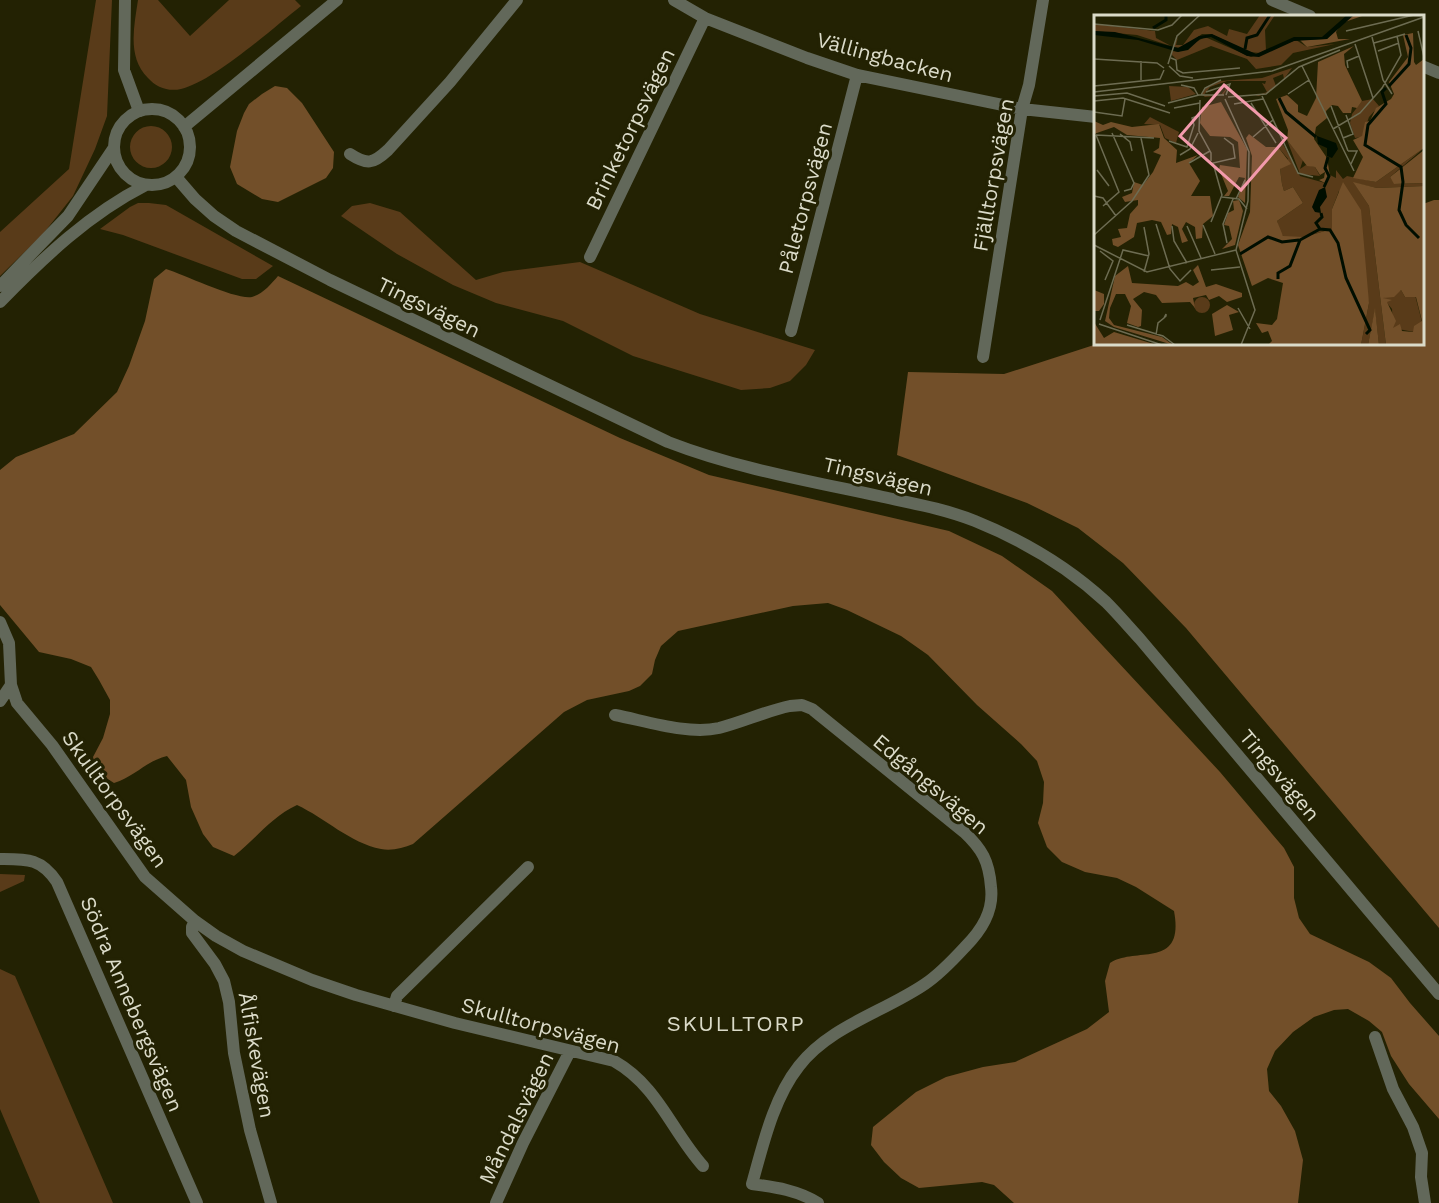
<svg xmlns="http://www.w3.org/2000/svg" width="1439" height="1203" font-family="'Work Sans',sans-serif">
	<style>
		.green { fill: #593b19 }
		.forest { fill: #724f29 }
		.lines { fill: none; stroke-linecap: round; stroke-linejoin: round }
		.minor { stroke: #62685a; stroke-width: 12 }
		.tertiary { stroke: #62685a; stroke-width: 12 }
		.labels { text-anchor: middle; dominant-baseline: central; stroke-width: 6; stroke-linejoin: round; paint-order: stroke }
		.street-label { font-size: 21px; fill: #dbdbc9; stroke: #232203 }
		.neighbourhood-label { font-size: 22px; letter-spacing: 1.5px; fill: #dbdbc9; stroke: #232203 }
		.inset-river { fill: none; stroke: #000e00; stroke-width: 3 }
		.inset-road { fill: none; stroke: #6d6c52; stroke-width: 1.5 }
		.view { fill: #f39aac; fill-opacity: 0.15; stroke: #f39aac; stroke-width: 3 }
		.inset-edge { fill: none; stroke: #dbdbc9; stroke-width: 3 }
	</style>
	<rect width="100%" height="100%" fill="#232203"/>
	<path class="green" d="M96 0H112L107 116 95 149 73 196 43 234 0 276V232L69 169Z
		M138 0H158L190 36 229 0H295L301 6C273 28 213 82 181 89 168 92 156 87 148 78 127 57 134 27 138 0Z
		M130 147a21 21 0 1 1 42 0a21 21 0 1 1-42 0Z
		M138 203H149L166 205 273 266 256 279H242L123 235 100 229 130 207Z
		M370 203 400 212 476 280 503 272 580 262 700 314 815 350 806 365 790 381 770 388 741 390 633 356 563 321 496 303 453 285 397 254 341 216 352 206Z
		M0 874 25 875 24 881 0 892Z
		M0 969 15 976 113 1203H40L0 1109Z"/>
	<path class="forest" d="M275 86 287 88 302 103 334 152 333 168 326 178 278 202 262 199 237 184 230 167 237 131 244 113 249 104 262 94Z
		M1434 200H1439V928L1186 628 1123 563 1078 528 1027 503 897 455 908 372 1004 374 1097 344H1252L1280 346 1282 344H1422L1423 204Z
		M166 269C185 275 236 300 252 297 263 294 271 284 278 276L620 438 709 475 949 531 1002 556 1052 591 1220 772 1284 848 1294 867V898L1299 918 1310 934 1369 962 1391 978 1410 1003 1439 1036V1119L1409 1084 1391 1056 1382 1032 1369 1021 1348 1009 1334 1010 1314 1017 1293 1032 1275 1051 1267 1069 1269 1091 1281 1106 1295 1131 1303 1160 1298 1203H1014L994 1185 982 1182 919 1188 901 1178 884 1162 871 1145 873 1127 916 1092 946 1077 983 1067 1015 1062 1087 1029 1109 1012 1105 981 1110 963C1135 946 1185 970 1174 911L1136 887 1117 878 1085 872 1062 862 1047 847 1038 823 1043 803 1044 782 1037 761 1021 744 977 705 928 655 901 636 847 610 828 603 793 606 678 631 661 646 655 660 652 674 640 686 629 691 587 700 564 712 413 844C403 848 392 851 381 849 350 843 325 818 297 805 271 817 256 839 234 856L213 847 203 834 191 807 186 780 167 756C146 761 136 776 114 783L97 772 93 757 103 738 110 714V700L99 680 91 667 71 659 39 652 0 605V470L16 457 74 434 117 392 129 366 145 321 154 279Z"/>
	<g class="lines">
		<path class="minor" d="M125 0 124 70 139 111
			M674 0 705 18 807 58 857 75 1022 109 1096 117
			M1272 0 1310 16
			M1422 66 1439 73
			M350 154C367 165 373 164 388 150L450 82 517 0
			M590 257 705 18
			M791 331 857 75
			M983 357 1022 109 1029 85 1043 0
			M0 622 9 643 11 685 17 703 52 745 145 877 195 921 216 936 243 951 312 980 356 995 455 1023 614 1061C658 1086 671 1130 703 1166
			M0 701 11 685
			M615 715C646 721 688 735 719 728 743 722 766 711 790 706L802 705 812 709 964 832C982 849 989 861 991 887 994 911 982 930 965 947 953 960 940 974 925 984 884 1012 830 1026 799 1066 773 1099 763 1145 752 1184 774 1187 798 1190 818 1203
			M0 859C27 859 41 858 57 882L197 1203
			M195 921 192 927V933L215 964 224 981 229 1002 234 1053 250 1130 271 1203
			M394 1006 397 996 528 867
			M1375 1037 1393 1089 1413 1127 1422 1153 1421 1177 1425 1203
			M496 1203 523 1143 570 1051"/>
		<path class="tertiary" d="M114 147a38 38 0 1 1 76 0a38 38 0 1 1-76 0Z
			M184 127 337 0
			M176 177 195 199 214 216 236 231 330 280 668 442C735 468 809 481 879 496 911 503 945 509 975 521 1022 540 1069 568 1106 602 1118 614 1129 627 1140 639L1439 994
			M0 286 68 216 113 149
			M0 302C44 257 89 214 146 185"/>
	</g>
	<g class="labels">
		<g class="street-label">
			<text transform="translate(885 57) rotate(15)">Vällingbacken</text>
			<text transform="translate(630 129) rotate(-64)">Brinketorpsvägen</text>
			<text transform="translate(993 175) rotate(-80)">Fjälltorpsvägen</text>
			<text transform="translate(805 198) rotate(-75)">Påletorpsvägen</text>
			<text transform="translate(429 307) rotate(26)">Tingsvägen</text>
			<text transform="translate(878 476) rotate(13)">Tingsvägen</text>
			<text transform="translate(1280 775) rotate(50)">Tingsvägen</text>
			<text transform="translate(931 784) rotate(40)">Edgångsvägen</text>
			<text transform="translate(115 799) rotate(54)">Skulltorpsvägen</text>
			<text transform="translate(132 1004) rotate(67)">Södra Annebergsvägen</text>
			<text transform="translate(541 1025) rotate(15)">Skulltorpsvägen</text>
			<text transform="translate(257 1055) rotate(80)">Ålfiskevägen</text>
			<text transform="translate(516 1118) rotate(-64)">Måndalsvägen</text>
		</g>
		<g class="neighbourhood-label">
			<text x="736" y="1023">SKULLTORP</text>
		</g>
	</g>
	<g transform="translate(1094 15)">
		<rect width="330" height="330" fill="#232203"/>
		<path d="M166 0H181L171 15 172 35 166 38 155 37 117 19H108L89 33 79 32 84 22 82 30H89L100 15 114 11 133 21 135 14 153 19ZM0 9 61 16 62 23 77 31 43 20 0 16ZM111 22 157 42 202 25 213 32 241 29 199 38 187 50 162 54 153 44 117 31 83 45 78 40V36L84 37ZM198 53 190 64 189 59 179 63 182 71 175 77 165 81H161L173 77 168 68 171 69 172 66H133L116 72 110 80H127L136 69 129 80 111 82 107 79 112 73 127 66 168 63ZM75 71 94 72 102 79 77 86ZM279 84 285 91 275 102 268 122 261 123 256 108 258 99 268 86ZM56 102 85 117 82 128 71 123 66 110 50 109ZM193 125 209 145 206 154 212 150 221 152 226 161 206 159ZM189 129 206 161 231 168 236 160 242 163V155L249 164 253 161 282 167 330 133 296 162 301 169 330 168V171L283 173 260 168 275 191 292 330H285L281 295 274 330H267L275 288 245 176 238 194V214L210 222H190L186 217 183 206 209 188 199 172 190 176 188 169 186 154 194 144 184 132ZM307 275 311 282 321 280 328 307 320 317 299 313 298 294 289 283ZM100 290a8 8 0 1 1 16 0a8 8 0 1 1-16 0Z" fill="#593b19"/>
		<path d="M260 0H271L248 8 242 17 244 24H256L213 32 206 25 233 24 247 8ZM319 18 320 47 322 50 330 44V133L282 167 259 163 269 142 259 125 268 121 271 107 276 106 282 93 297 84 300 79 295 67 314 42 309 20ZM260 31 250 39 251 50 268 86 263 93 258 92 257 98H249L244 91 238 90 232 96 233 103 222 112 220 124 233 143 236 161 231 168 225 165 230 163 231 157 226 160 221 152 213 151 193 125 194 115 182 84 193 80 204 90V97L213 101 222 83 224 47ZM127 87 153 134 151 188 144 182 151 163 145 162 135 181H130L134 176 125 154 126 150 146 153 144 127 136 122 116 121 106 108 108 92ZM0 106 9 110 17 107 38 112 65 109 70 123 83 135 82 148 104 140 95 148 106 166 97 181H116L119 201 109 209 108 223 102 224 101 212 92 207 88 214 94 226 88 228 84 212 78 209 77 219 73 220 67 207 58 205 43 208 40 222 24 232 19 230 18 224 27 222 24 214 33 213 36 199 44 190V185L31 187 28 182 38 178 40 167 49 170 59 157 67 140 59 137 65 133 66 123 33 120 20 112 0 119ZM155 119 172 132H184L197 149 186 154 188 169 190 176 199 172 209 188 183 206 189 221 210 222 238 214V194L249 167 267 195 275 288 267 330H174L178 326 174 316 168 318 162 308 178 310 183 304 189 268 174 263 158 271 144 230 156 197 158 141 152 123ZM330 135V168L300 169 296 162ZM259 167 283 173 330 171V330H292L275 191ZM307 275 311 282H322L328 306 320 311 319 317 308 316 306 309 299 313 302 306 293 287 298 285 289 283 300 282ZM145 185 149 196 141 230 128 234 138 224 135 211 130 210 134 198 140 195 139 186ZM104 250 112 272 122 269 148 278V282L133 287 125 281 115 285 112 280 99 283 101 293 96 287 68 288 62 280 50 277 39 284 48 295 47 311 44 312 33 308 37 291 31 279H22L16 293 15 303 20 310 68 322 79 330 20 312 11 306 21 261 34 251 38 268 84 271 92 267 99 271 105 267 99 255ZM0 275 10 279V289L5 296H0ZM133 290 145 297 135 300 139 315 121 321 118 299ZM281 293 285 330H274ZM0 307 10 323 20 317 63 330H0Z" fill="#724f29" fill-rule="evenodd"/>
		<path d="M253 0H260L233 24 200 26 165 42 153 41 117 22 106 24 94 35 84 37 44 25 0 20V16L21 17 84 33 105 21 118 19 162 39 200 22H228ZM223 121 242 128 244 134 238 143 233 141V133L224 129ZM231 172 233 182 226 192 227 198 221 197 218 192 225 175Z" fill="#000e00"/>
		<path class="inset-river" d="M59 13 72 5V0M151 34 153 23 163 20 176 0M295 71 315 49 317 33 312 20M292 73 288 77 292 89 274 110 271 130 307 152 309 167 305 195 312 210 325 223M185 83 192 97 222 122M230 172 235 161 231 153 234 142M227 198 228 202 222 208 226 214 236 215 244 228 252 263 276 315 272 319M146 239 174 222 188 227 205 225M184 264V258L196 251 206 225 226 214"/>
		<path class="inset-road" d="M0 9 64 15 78 10 88 0M252 16 320 0M324 16 330 42M278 22 289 65 298 79M280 28 311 19M261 29 279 83M284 36 305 28M77 43 82 45 83 55 89 58 146 53M0 44 63 48 70 53M47 46V65M74 49 83 21 106 0M75 51 86 61 99 63M208 51 260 156M254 53 253 46 265 41M87 70 100 73 104 80M0 71 66 64 70 55M0 77 178 56 330 2M112 77 136 69 132 80M194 79 215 65M107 80 111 73 127 65M0 81 33 78 71 91M168 81 204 158 219 162M134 82 172 79 205 52 246 35M131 84 155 137 154 186 142 235 161 295 147 330M106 85 105 116 117 138V146M0 86 29 83 76 98M74 88 105 80H130M157 88 182 128M140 89 169 84M237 91 254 136M80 93 106 88M0 97 28 101 31 84M239 114 266 98 288 73 307 40 303 21M18 118 40 168 37 174 30 176M26 119 36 127 38 136M2 120 25 177 9 191M2 120 60 123M159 122 179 105M249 123 259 119 252 100M75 126 93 132 100 110 98 103 106 100M254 136H263L257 149M86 140 96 134 104 118M95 148 116 136M3 155 15 171M0 181 9 183 22 201M128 182 145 184 153 194M142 184 151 165M117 207 128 180 119 148 141 143 139 130 130 123M62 209 76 254 86 266 97 255M109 210 121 239M78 211 80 226 93 248M93 211 107 243M50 212 55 239 50 257M0 220 38 186 55 160 47 123M133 228 129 209 139 184M0 230 53 257 142 235M6 236 19 246 11 265M117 255 146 252M144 293 156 314M6 305 29 235 55 241M5 309 68 330M33 310 69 321 81 330M62 320 64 308 70 303 72 301V299L70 303"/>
		<path class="view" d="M130 70 192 123 147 175 86 121Z"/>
		<rect width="330" height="330" class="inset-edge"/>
	</g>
</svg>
